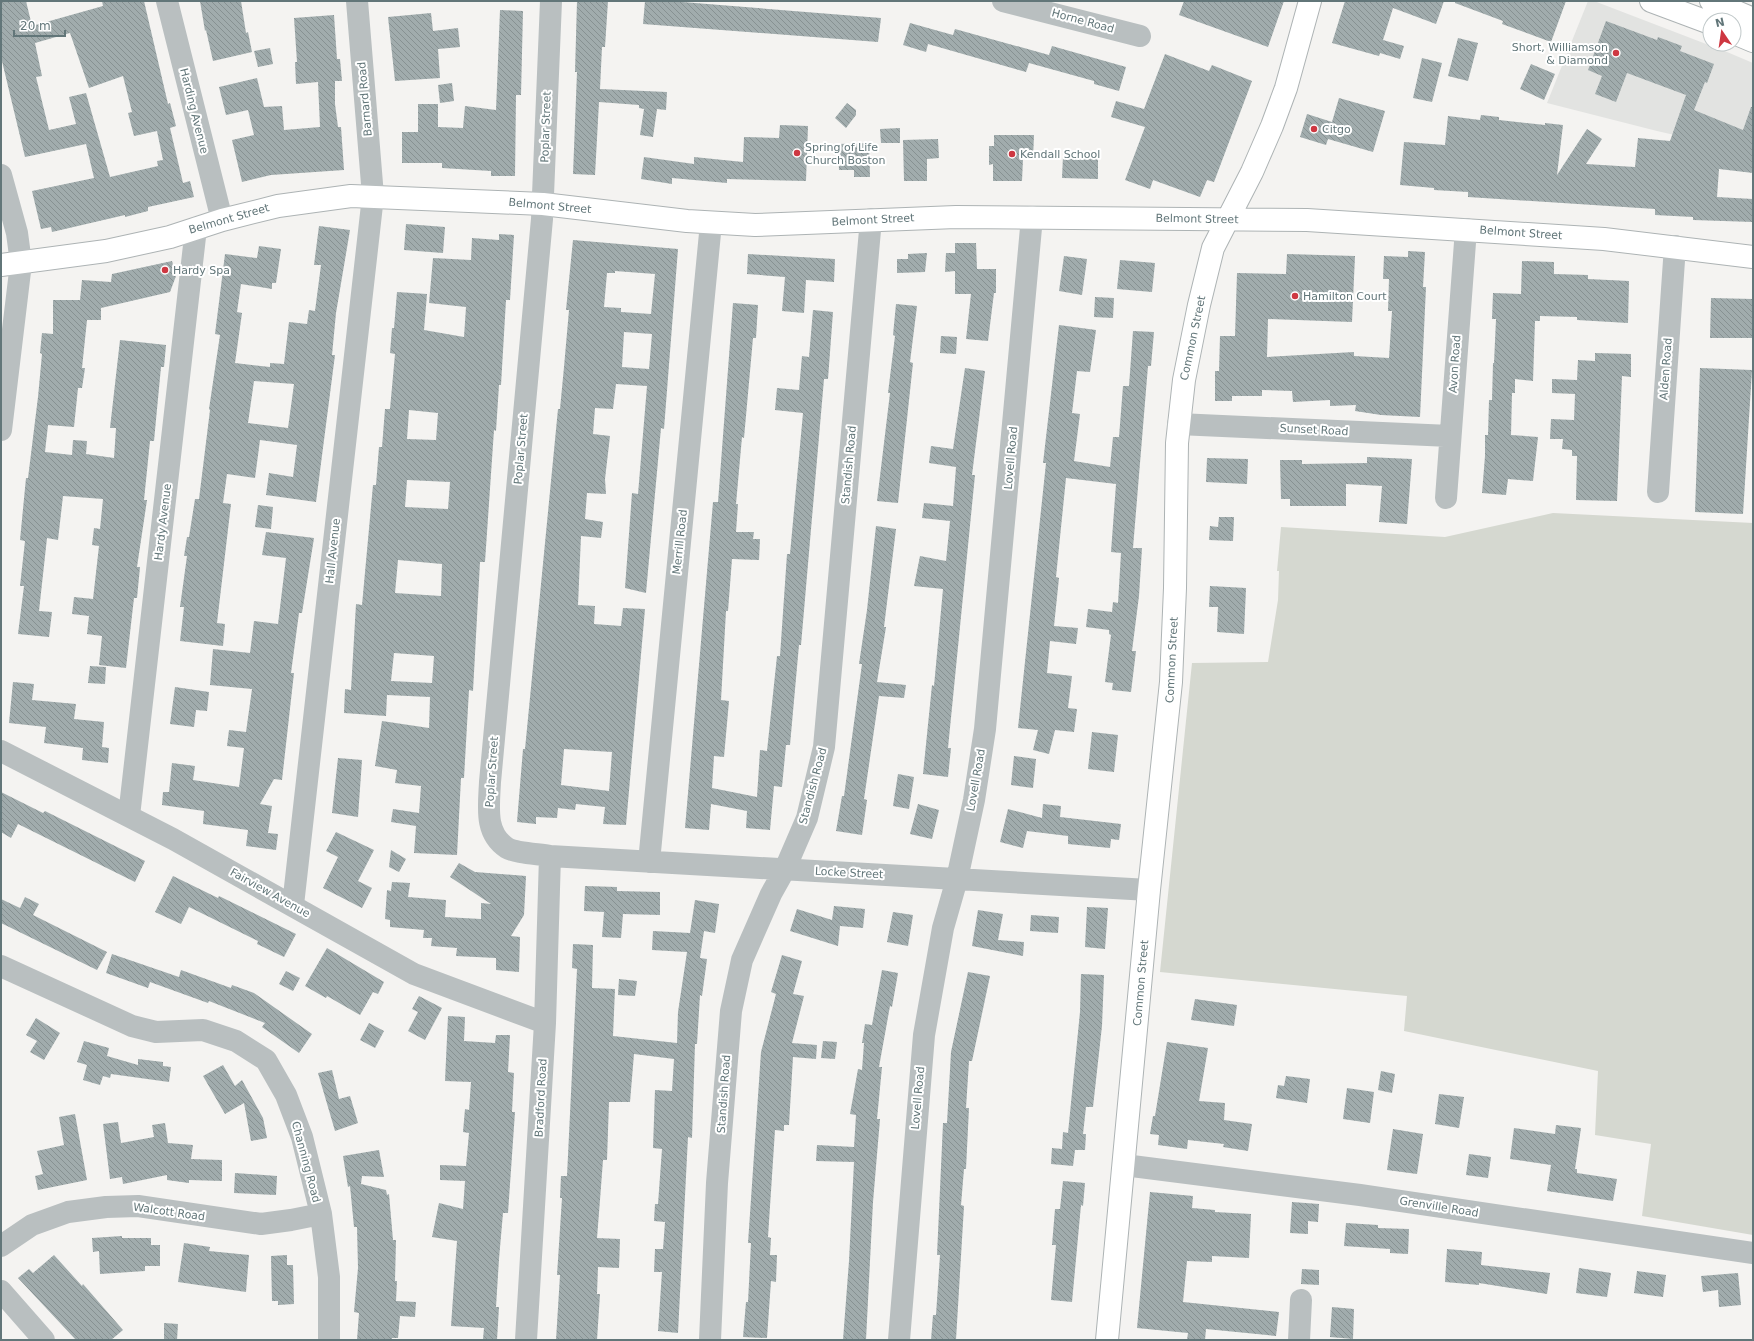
<svg xmlns="http://www.w3.org/2000/svg" width="1754" height="1341" font-family="'DejaVu Sans',sans-serif">
	<style>
		.built { fill: #e2e3e1 }
		.grass { fill: #d5d8d0 }
		.building { fill: url(#building-back-hatch); fill-rule: evenodd }
		.lines { fill: none; stroke-linecap: round; stroke-linejoin: round }
		.major-casing { stroke: #adb3b4; stroke-width: 24 }
		.minor { stroke: #b9bfc0; stroke-width: 22 }
		.major { stroke: #fff; stroke-width: 22 }
		.poi-dot { fill: #ce3741; stroke: #fff; stroke-width: 1.5 }
		.labels { text-anchor: middle; dominant-baseline: central; stroke-width: 4; stroke-linejoin: round; paint-order: stroke }
		.street-label { font-size: 11px; fill: #627679; stroke: #fff }
		.poi-label { font-size: 11px; fill: #627679; stroke: #fff; text-anchor: start }
	</style>
	<defs>
		<pattern id="building-back-hatch" width="6" height="6" patternUnits="userSpaceOnUse"><rect width="6" height="6" fill="#a1acad"/><path d="M-1 5l2 2M0 0l6 6M5-1l2 2" fill="none" stroke="#879192"/></pattern>
	</defs>
	<rect width="100%" height="100%" fill="#f4f3f1"/>
	<path class="built" d="M1588 1H1594L1727 52 1753 63V153L1657 131 1547 103Z"/>
	<path class="grass" d="M1553 513 1753 523V1235L1642 1216 1651 1144 1595 1135 1598 1071 1404 1031 1407 996 1160 972 1192 663 1268 662 1278 600 1279 571H1277L1281 527 1445 537Z"/>
	<path class="building" d="M1 1H26L32 26 103 6 102 1H144L168 104 170 103 176 126 170 128 183 183 190 181 194 197 148 207V211L125 217V215L52 232 51 227 41 229 32 191 94 178 86 144 25 157 1 57ZM70 33 89 88 123 76 132 112 128 113 134 136 157 131 163 160 157 161 158 166 110 177 86 93 69 97 76 124 49 130 36 77 42 76 35 43Z
		M200 1H241L246 33 248 32 252 52 213 61 206 30 205 31Z
		M577 1H608L605 47H602L600 89 667 92 666 110 657 109 653 137 640 135 644 109 639 108V105L599 102 595 175 573 174 577 72H575Z
		M645 1H670L881 18 878 42 643 24Z
		M1184 1H1284L1268 47 1179 15Z
		M1345 1H1444L1436 24 1393 8 1383 40 1404 46 1400 59 1380 53 1379 56 1332 43Z
		M1455 1H1566L1551 42 1502 24 1503 21 1455 3Z
		M500 10 523 11 521 95H516L515 176H491V171L442 168V163H402V132H418V104H438V127L463 128 465 106 496 110Z
		M431 13 433 31 458 28 460 47 438 49 440 78 395 81 388 17Z
		M334 15 337 59H340L342 81H335V104L338 127H341L344 170 271 175 242 182 232 140 254 135 248 110 226 115 219 87 257 78 264 107 282 106 284 130 320 127 318 82 296 84 295 62H297L294 18Z
		M1606 21 1657 40 1658 37 1682 46 1680 51 1714 64 1707 83 1705 82 1694 110 1743 130 1751 107H1753V173L1719 169 1717 197 1753 199V222L1693 220V217L1655 215V209L1468 197V192L1434 190V188L1400 185 1404 142 1445 145 1448 116 1480 120 1481 115 1499 117V120L1545 125V123L1563 125 1557 175 1587 129 1602 139 1586 164 1635 167 1638 138 1670 141 1686 95 1627 73 1616 102 1595 94 1602 76 1588 70Z
		M910 23 953 35 955 29 1049 55 1052 46 1126 67 1119 91 1094 84V81L1029 63 1026 72 928 44 926 52 903 45Z
		M1458 38 1478 43 1468 81 1448 76Z
		M270 48 273 64 258 67 254 51Z
		M1165 54 1209 71 1212 65 1252 81 1214 182 1207 180 1200 197 1153 180 1150 189 1125 180 1145 127 1111 117 1116 101 1144 109Z
		M1422 58 1442 63 1432 102 1413 98Z
		M1531 64 1555 74 1544 100 1520 89Z
		M452 83 454 101 440 103 438 85Z
		M1339 98 1385 111 1373 152 1328 139 1326 145 1300 137 1307 114 1332 122Z
		M847 103 856 110V115L846 128 835 118Z
		M780 125 808 126 806 181 727 179V183L672 178V184L641 179 644 157 694 164V157L743 162 744 137 779 138Z
		M900 128V143H881L880 129Z
		M994 135H1034L1033 159H1023L1022 181H993V164L989 165V146H994Z
		M938 139 939 158 927 159V181H904L903 140Z
		M869 143 870 177H854V170H839L838 144Z
		M1063 156H1098V179L1062 178Z
		M406 224 445 227 443 253 404 250Z
		M319 226 350 230 336 313 332 355H335L316 502 266 495 269 473 293 477 297 445 260 440 255 478 227 474 223 503 231 504 217 623 225 624 223 646 180 641 184 607H180L187 556H184L187 537H189L195 499H199L210 410 209 409 220 335 215 334 225 254 257 258 259 246 281 249 276 283H272V289L241 284 237 312 242 313 235 363 270 367V363L284 364 289 322 307 324 309 310 315 311 321 265H314ZM254 381 294 384 288 428 248 423Z
		M499 234 514 235 510 300H506L501 385H499L496 431 494 430 485 562H480L473 691 469 690 464 778H461L457 855 414 853 416 826 391 822 393 809 419 813 421 786 395 783 397 770 375 766 382 721 429 728 430 697 387 695 386 716 344 713 345 689 351 690 356 604 362 605 373 485H376L379 447H382L385 409H390L395 354 390 353 392 328H394L397 292 427 294 424 330 464 337 466 307 429 303 433 258 471 260 472 238 499 240ZM409 410 438 413 436 440 407 439ZM407 480 450 482 448 509 405 507ZM398 560 442 564 441 596 395 593ZM394 653 434 656 432 683 391 681Z
		M573 240 678 249 664 429 661 428 646 593 625 588 632 493 638 494 647 386 616 384 613 409 595 408 593 434 610 436 605 479 606 494 587 493 585 519 603 522 601 538 581 536 578 605 595 606 594 624 621 626 623 608 645 609 626 825 603 824 605 807 576 804 575 810 558 808 557 818 536 817V824L517 822 523 749H525L558 409H560L564 367 569 310H566ZM615 271 655 274 651 314 621 312V308L604 307 607 273H615ZM624 332 652 334 649 369 622 367ZM564 749 612 752 609 791 561 785Z
		M955 243H976L977 269H996V293H994L988 341 966 339 971 294H955V271L945 272 946 253H955Z
		M1408 251 1425 252 1423 287H1426L1420 417 1381 415 1355 411 1356 405 1330 406V400L1293 402 1292 391 1262 390V396H1232V401H1215V371H1219L1220 336H1235L1237 273 1286 274 1287 254 1355 256 1352 322 1268 319 1267 357 1354 352V356L1389 358 1392 311H1388L1389 279H1383L1384 256 1408 257Z
		M927 253 925 272 897 273V259H908V254Z
		M748 254 835 259 834 282 806 280 804 313 782 311 785 277 747 274Z
		M1064 256 1087 259 1082 295 1059 291Z
		M1120 260 1155 263 1152 292 1117 289Z
		M172 261 176 276 170 292 101 308V320H87L82 368H85L82 388H78L74 427 48 425 45 452 72 455 73 440 87 441 86 454 114 458 116 428H110L120 340 166 345 164 367H161L154 441H150L144 500H147L137 567H140L137 598H134L126 668 99 665 102 636 87 634 89 616 72 614 74 597 93 599 99 546 92 545 94 528 100 529 103 499 63 496 58 540 47 538 39 611 52 612 49 637 18 634 24 586H20L25 541 20 540 26 478H28L38 397 42 354 40 353 42 333 53 334V300H80L82 280 111 282 112 274Z
		M1522 261 1554 262V274L1588 275V279L1629 281 1628 323 1577 320V317L1540 316V321H1535L1533 381 1515 379V393H1512L1511 435 1538 437 1533 481 1508 479 1506 495 1482 493 1485 456V435H1488L1489 400H1492L1493 363H1494L1496 319H1492L1493 293 1521 294Z
		M1095 297 1114 298 1113 318 1094 317Z
		M1711 298 1753 299V338H1710Z
		M733 303 758 305 756 338H753L744 438 742 437 736 504H738L736 532H754L753 539H760L759 560 732 559 728 611H726L721 700 729 701 724 757 714 756 712 788 757 797 760 750 767 751 777 656H780L787 554H790L803 413 775 410 777 388 799 390 802 356 809 357 813 310 833 312 828 379H824L801 645H799L790 745H786L782 787 774 786 770 830 746 828 747 811 711 804 709 830 685 828 713 502H718Z
		M896 304 917 306 910 362 913 363 898 503 877 501 890 393H888L895 336 893 335Z
		M1059 325 1096 330 1090 372 1077 371 1072 413 1080 414 1074 461 1110 467 1113 437H1119L1123 386H1129L1133 331 1154 332 1151 366H1148L1133 548H1142L1139 596 1132 651H1136L1131 692 1112 690 1113 683 1105 682 1111 635 1109 634V630L1086 627 1088 609 1112 612 1113 602 1118 603 1121 553 1111 552 1116 484 1066 478 1056 577 1059 578 1054 626 1078 628 1076 644 1050 641 1047 673 1072 676 1068 708 1077 709 1074 732 1055 730 1049 754 1033 750 1038 730 1018 728 1046 463H1043Z
		M941 336 957 337 956 354 940 353Z
		M1595 353 1631 354V377L1622 376 1617 501 1576 500 1577 456H1572V450L1562 449 1563 439H1550L1551 419 1574 420 1575 394 1552 393V379L1577 380 1578 360 1595 361Z
		M965 368 985 371 972 475H975L948 748H951L948 777 923 774 932 685 934 686 943 589 914 586 920 556 946 561 950 521 922 518 924 503 953 506 956 467 929 463 931 446 953 449Z
		M1700 368 1752 370 1743 514 1695 512Z
		M1367 457 1412 459 1407 524 1379 522 1382 486 1346 484V506H1290V499H1281L1280 460H1302V464L1367 463Z
		M1207 458 1248 459 1247 484 1206 482Z
		M258 505 273 507 271 529 255 527Z
		M1219 517H1234L1233 541 1209 540 1210 526 1218 527Z
		M876 526 896 529 884 627H886L877 682 906 685 904 698 879 696 864 799 867 800 862 835 836 831 842 796H844L862 664H859L867 610Z
		M266 532 314 538 302 613H299L291 673H294L282 780 274 779 260 804 272 806 268 833 278 834 276 850 246 846 248 830 203 824 204 811 162 805 163 792H169L172 763 195 766 193 780 239 787 244 748 227 746 229 730 246 732 252 689 210 685 213 649 250 653 254 621 278 624 286 558 262 555Z
		M1210 586 1246 588 1244 634 1217 632 1218 607H1209Z
		M90 666 106 667 105 684 88 683Z
		M13 682 34 684 32 700 76 704 74 719 104 722 102 747 109 748 108 763 82 760 83 748 44 743 46 727 9 723Z
		M175 687 209 692 207 711 196 710 194 727 170 724Z
		M1092 732 1118 735 1114 772 1088 769Z
		M1014 756 1036 759 1033 788 1011 785Z
		M338 758 362 760 358 817 332 813Z
		M898 774 914 777 909 809 893 806Z
		M1 792 43 813 45 811 145 861 135 882 18 824 11 838 1 832Z
		M918 804 939 810 932 839 910 834Z
		M1043 804 1061 806 1060 817 1121 824 1119 840 1111 839 1110 848 1068 844V836L1027 831 1023 848 1000 842 1008 809 1042 818Z
		M336 832 374 850 358 881 372 888 362 908 323 888 338 857 326 851Z
		M391 850 406 859 399 872 389 867Z
		M459 863 475 872 526 876 524 915 511 936 520 937 519 972 496 970V958L456 956 457 948 431 946 432 938H423L424 930 390 927V920L385 919 387 890 391 891 392 882 410 883 408 897 446 900 445 917 481 919V903L491 904 450 877Z
		M173 876 218 898 219 896 296 934 284 957 257 944 258 941 189 907 181 924 155 912Z
		M585 886 617 887V891L660 892V915L623 914 621 938 602 937 604 912 584 911Z
		M25 897 39 904 33 915 107 952 97 970 1 923V899L20 908Z
		M695 900 719 904 715 933 704 931 700 958 707 959 702 996 700 995 697 1044H695L692 1138 688 1137 678 1333 658 1331 662 1272H654L655 1249H663L665 1222 654 1221 655 1204H658L662 1149 653 1148 655 1090 672 1091 674 1059 634 1054 630 1102H609L607 1160H603L600 1200 597 1238 620 1239 619 1268 598 1267 597 1294H600L597 1340H556L560 1275H557L562 1198H560L561 1176H567L577 969 572 968 573 944 593 945 592 988 615 989 613 1036 677 1043 678 1012 687 952 652 950 653 931 690 933Z
		M834 906 865 909 863 928 840 926 838 946 790 931 797 909 832 920Z
		M1087 907 1108 908 1105 949 1085 947Z
		M978 910 1003 914 998 940 1024 942 1023 956 972 946Z
		M893 912 913 915 908 946 887 942Z
		M1031 915 1059 917 1058 933 1030 931Z
		M327 948 384 982 378 994 373 992 360 1015 327 996 326 998 305 986Z
		M112 954 179 977 181 970 231 988 232 985 254 993 312 1034 299 1053 262 1027 265 1023 209 1001 208 1003 150 982 148 988 106 973Z
		M782 955 802 961 793 994 804 996 792 1043 817 1045 816 1059 793 1057 789 1125H784V1131L775 1130 768 1237 771 1238 770 1255H777L776 1282 771 1281 767 1338 743 1337 746 1302H748L751 1243H748L761 1052 776 994 771 992Z
		M882 970 898 973 892 1007 890 1006 879 1067H882L877 1119H880L873 1202 866 1340H843L849 1261 854 1162 816 1161 817 1145 854 1147 856 1115 850 1114 858 1069 862 1070 864 1043H862L865 1024 872 1025Z
		M286 971 300 978 293 991 279 984Z
		M968 972 990 976 972 1061H969L966 1108H969L966 1169H964L961 1205 964 1206 956 1340H931L933 1315H936L940 1255H937L943 1123H947L951 1052Z
		M1081 974 1104 975 1102 1026 1093 1107H1086L1083 1134H1086L1085 1150H1075L1073 1166 1051 1164 1052 1148 1062 1149 1063 1132 1068 1133 1080 1012Z
		M619 979 637 981 635 996 618 995Z
		M419 996 442 1008 425 1040 408 1031 418 1012 412 1009Z
		M1195 999 1237 1005 1234 1026 1191 1020Z
		M448 1016 465 1017 464 1041 495 1043 496 1035H510L508 1072 514 1073 512 1112H515L508 1213H503L499 1259 496 1307H499L497 1340 483 1339 484 1328 451 1326 457 1241 432 1237 439 1203 463 1209 465 1181 440 1180V1165L466 1166 469 1133 463 1132 465 1109 469 1110 471 1082 445 1081Z
		M36 1018 60 1033 44 1060 30 1052 37 1041 26 1035Z
		M369 1023 384 1031 375 1048 360 1040Z
		M84 1041 109 1048 107 1056 138 1065V1059L163 1062V1066L171 1067 169 1082 111 1074 110 1078 103 1076 100 1085 83 1080 87 1065 77 1062Z
		M823 1041 837 1042 835 1059 821 1058Z
		M1167 1042 1208 1048 1199 1101 1225 1103 1224 1120 1252 1124 1248 1151 1223 1147 1224 1144 1188 1140 1187 1149 1158 1145 1159 1135 1150 1134 1153 1116H1155Z
		M223 1065 235 1086 242 1080 263 1118 267 1138 251 1141 244 1103 225 1114 203 1076Z
		M332 1070 339 1099 350 1096 358 1123 335 1131 318 1073Z
		M1381 1071 1395 1074 1392 1093 1378 1090Z
		M1286 1076 1310 1079 1307 1103 1276 1098 1278 1085 1284 1086Z
		M1347 1088 1374 1092 1370 1123 1343 1119Z
		M1439 1094 1464 1097 1459 1128 1435 1124Z
		M75 1114 87 1180 38 1190 35 1176 43 1174 37 1151 64 1145 59 1117Z
		M118 1122 121 1143 154 1137 152 1125 165 1123 168 1143 193 1145 191 1159 222 1160V1181L189 1180V1183L167 1180V1175L123 1184 122 1177 110 1179 103 1124Z
		M1556 1125 1581 1128 1575 1169H1577V1173L1617 1179 1613 1201 1547 1191 1551 1165 1510 1159 1514 1128 1555 1134Z
		M1393 1129 1423 1134 1417 1174 1387 1170Z
		M379 1150 384 1177 362 1176 361 1184 386 1190 387 1195 389 1194 393 1240H396L395 1281H397L396 1301 416 1302 415 1317 400 1316 398 1338H392V1340H357L359 1313 354 1312 358 1268 357 1227H354L350 1186 348 1187 343 1156Z
		M1469 1154 1491 1157 1488 1178 1466 1175Z
		M235 1173 277 1176 276 1195 234 1193Z
		M1063 1181 1085 1183 1083 1206 1081 1205 1072 1302 1051 1300 1056 1245H1052L1055 1209H1060Z
		M1150 1192 1193 1196 1192 1208 1215 1210V1212L1251 1214 1249 1258 1212 1256V1262L1187 1261 1183 1302 1279 1312 1276 1336 1206 1329 1205 1340H1187L1188 1333 1137 1328Z
		M1292 1202 1319 1204 1318 1222 1308 1221V1234L1290 1233Z
		M1346 1223 1378 1225V1228L1409 1229 1408 1254 1390 1253V1249L1344 1246Z
		M122 1236V1238H151V1245H160V1266H145V1271L100 1274 99 1251 93 1252 92 1238Z
		M184 1243 210 1247 209 1251 249 1255 246 1292 178 1282Z
		M1447 1249 1482 1252 1481 1265 1550 1273 1547 1294 1479 1283V1285L1445 1282Z
		M54 1255 82 1286 83 1284 123 1330 111 1340H76L18 1278 29 1269 33 1273Z
		M287 1255V1265H293L294 1304 278 1305V1301H272L271 1256Z
		M1579 1268 1611 1273 1607 1297 1576 1293Z
		M1302 1269 1319 1270V1285L1301 1284Z
		M1637 1271 1666 1275 1663 1297 1634 1293Z
		M1738 1273 1741 1305 1719 1307 1718 1290 1703 1292 1701 1276Z
		M1332 1307 1354 1309 1353 1339 1330 1337Z
		M164 1323 178 1324 177 1340H164Z"/>
	<g class="lines">
		<defs>
			<path id="major" d="M1651 1 1710 23
				M1711 1 1753 19
				M1734 33 1753 41
				M1 265 106 251 170 237 222 220 278 206 351 196 543 204 687 221 755 225 956 217 1307 220 1604 239 1753 257
				M1107 1340 1149 890 1171 682 1175 588 1177 443 1184 380 1199 305 1213 248 1252 172 1272 126 1286 88 1310 1"/>
		</defs>
		<use href="#major" class="major-casing"/>
		<path class="minor" d="M167 1 222 220
			M551 1 542 219 490 782C489 806 484 833 507 848 515 853 540 854 550 856L1149 890
			M1003 1 1140 36
			M1 175 17 233 21 263 1 430
			M1178 424 1450 436
			M1658 492 1675 246
			M1446 498 1466 229
			M1 751 173 839 414 974 545 1023
			M129 816 196 228
			M649 862 711 223
			M293 905 373 196 357 1
			M1 966 132 1026 156 1032 203 1030 236 1041 266 1060 286 1095 302 1137 321 1214 329 1277V1340
			M1124 1165 1360 1195 1753 1253
			M1 1246 32 1225 68 1212 106 1207 138 1206 261 1224 291 1220 321 1214
			M1 1291 44 1340
			M526 1340 545 1023 550 856
			M710 1340 717 1183 731 1011 742 960 771 894 785 869 807 818 824 747 871 219
			M899 1340 924 1035 943 928 957 879 974 800 985 729 1032 217
			M1299 1340 1301 1300"/>
		<use href="#major" class="major"/>
	</g>
	<g class="poi-dot">
		<circle cx="1616" cy="53" r="4"/>
		<circle cx="1314" cy="129" r="4"/>
		<circle cx="797" cy="153" r="4"/>
		<circle cx="1012" cy="154" r="4"/>
		<circle cx="165" cy="270" r="4"/>
		<circle cx="1295" cy="296" r="4"/>
	</g>
	<g class="labels">
		<g class="street-label">
			<text transform="translate(1083 21) rotate(15)">Horne Road</text>
			<text transform="translate(365 99) rotate(-95)">Barnard Road</text>
			<text transform="translate(194 111) rotate(76)">Harding Avenue</text>
			<text transform="translate(546 127) rotate(-88)">Poplar Street</text>
			<text transform="translate(550 206) rotate(5)">Belmont Street</text>
			<text transform="translate(229 219) rotate(-16)">Belmont Street</text>
			<text transform="translate(1197 219) rotate(1)">Belmont Street</text>
			<text transform="translate(873 220) rotate(-3)">Belmont Street</text>
			<text transform="translate(1521 233) rotate(4)">Belmont Street</text>
			<text transform="translate(1193 338) rotate(-78)">Common Street</text>
			<text transform="translate(1455 364) rotate(-86)">Avon Road</text>
			<text transform="translate(1666 369) rotate(-86)">Alden Road</text>
			<text transform="translate(1314 430) rotate(3)">Sunset Road</text>
			<text transform="translate(521 449) rotate(-85)">Poplar Street</text>
			<text transform="translate(1011 458) rotate(-85)">Lovell Road</text>
			<text transform="translate(849 465) rotate(-85)">Standish Road</text>
			<text transform="translate(163 522) rotate(-83)">Hardy Avenue</text>
			<text transform="translate(680 542) rotate(-84)">Merrill Road</text>
			<text transform="translate(333 551) rotate(-84)">Hall Avenue</text>
			<text transform="translate(1172 660) rotate(-87)">Common Street</text>
			<text transform="translate(492 772) rotate(-86)">Poplar Street</text>
			<text transform="translate(976 780) rotate(-80)">Lovell Road</text>
			<text transform="translate(813 786) rotate(-75)">Standish Road</text>
			<text transform="translate(849 873) rotate(3)">Locke Street</text>
			<text transform="translate(270 893) rotate(29)">Fairview Avenue</text>
			<text transform="translate(1141 983) rotate(-85)">Common Street</text>
			<text transform="translate(724 1094) rotate(-86)">Standish Road</text>
			<text transform="translate(541 1098) rotate(-87)">Bradford Road</text>
			<text transform="translate(918 1098) rotate(-85)">Lovell Road</text>
			<text transform="translate(306 1162) rotate(75)">Channing Road</text>
			<text transform="translate(1439 1207) rotate(9)">Grenville Road</text>
			<text transform="translate(169 1212) rotate(8)">Walcott Road</text>
		</g>
		<g class="poi-label">
			<text x="1608" y="47" text-anchor="end">Short, Williamson<tspan x="1608" dy="13">&amp; Diamond</tspan></text>
			<text x="1322" y="129">Citgo</text>
			<text x="805" y="147">Spring of Life<tspan x="805" dy="13">Church Boston</tspan></text>
			<text x="1020" y="154">Kendall School</text>
			<text x="173" y="270">Hardy Spa</text>
			<text x="1303" y="296">Hamilton Court</text>
		</g>
	</g>
	<rect width="1754" height="1341" fill="none" stroke="#627679" stroke-width="4"/>
	<g transform="translate(1722 32) rotate(347)"><circle r="19" fill="#ffffff" stroke="#c0c8c9"/>
	<path d="M0-3L7 15L0 10L-7 15Z" fill="#ce3741"/>
	<text y="-6" font-size="11" font-weight="bold" text-anchor="middle" fill="#627679">N</text>
	</g>
	<path d="M14 30v6h51v-6" fill="none" stroke="#627679" stroke-width="2"/>
	<text x="20" y="30" font-size="12" fill="#627679" stroke="#ffffff" stroke-width="3" paint-order="stroke">20 m</text>
</svg>
